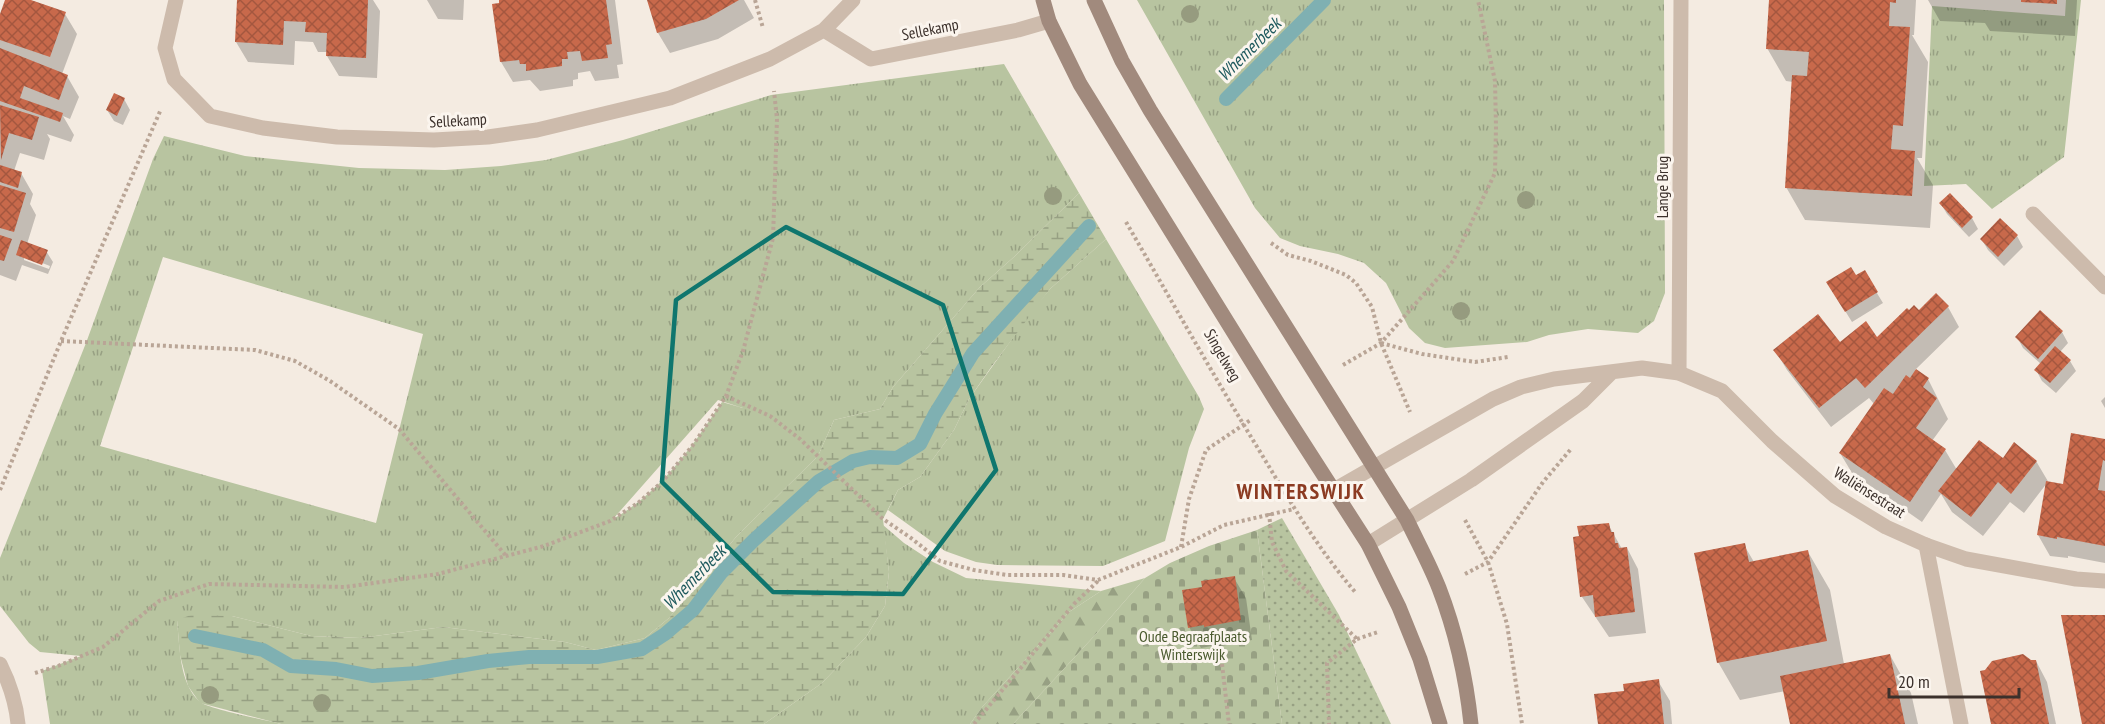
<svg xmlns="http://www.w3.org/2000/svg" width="2105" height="724" font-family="'PT Sans Narrow',sans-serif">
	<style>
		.grass { fill: url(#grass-tufts); fill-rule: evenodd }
		.forest { fill: url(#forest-firs) }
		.wetland { fill: url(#wetland-marsh) }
		.cemetery { fill: url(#cemetery-stones) }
		.park { fill: url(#park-dots) }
		.shadow { fill: #0003; fill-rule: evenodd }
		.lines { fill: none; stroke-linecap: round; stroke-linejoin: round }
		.stream { stroke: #7fb0b2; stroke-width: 14 }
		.building { fill: url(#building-cross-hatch) }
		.path { stroke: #b9a596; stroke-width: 4; stroke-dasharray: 3 3; stroke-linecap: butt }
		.minor { stroke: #cdbbac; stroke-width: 15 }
		.tertiary { stroke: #cdbbac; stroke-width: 15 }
		.secondary { stroke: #a18a7d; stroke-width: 15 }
		.tree { fill: #969b7f }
		.marked { fill: none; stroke: #0f766e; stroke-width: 4.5; stroke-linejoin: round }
		.labels { text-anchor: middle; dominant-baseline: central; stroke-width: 6; stroke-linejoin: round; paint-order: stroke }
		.street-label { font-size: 16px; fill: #3b302b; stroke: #fbf5ee }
		.park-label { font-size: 16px; fill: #4a5a2e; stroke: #fbf5ee }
		.water-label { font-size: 18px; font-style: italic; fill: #1f5a5e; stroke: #fbf5ee }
		.district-label { font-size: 22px; font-weight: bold; letter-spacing: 1.5px; fill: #8c3b22; stroke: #fbf5ee }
	</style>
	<defs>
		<pattern id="grass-tufts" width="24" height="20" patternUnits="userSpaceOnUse" patternTransform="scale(1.5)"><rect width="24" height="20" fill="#b8c4a0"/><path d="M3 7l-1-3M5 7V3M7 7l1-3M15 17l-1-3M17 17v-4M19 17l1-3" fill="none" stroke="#97a083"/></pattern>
		<pattern id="forest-firs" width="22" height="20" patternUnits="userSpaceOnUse" patternTransform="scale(1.5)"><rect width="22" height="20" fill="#b8c4a0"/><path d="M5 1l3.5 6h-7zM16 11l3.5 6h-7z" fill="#97a083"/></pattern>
		<pattern id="wetland-marsh" width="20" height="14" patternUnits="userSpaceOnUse" patternTransform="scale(1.5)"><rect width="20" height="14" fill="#b8c4a0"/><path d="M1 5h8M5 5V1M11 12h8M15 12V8" fill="none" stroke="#97a083"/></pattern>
		<pattern id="cemetery-stones" width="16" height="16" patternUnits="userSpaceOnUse" patternTransform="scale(1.5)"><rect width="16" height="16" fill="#b8c4a0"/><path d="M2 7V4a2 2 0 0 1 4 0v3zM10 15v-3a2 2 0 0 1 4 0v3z" fill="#97a083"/></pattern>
		<pattern id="park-dots" width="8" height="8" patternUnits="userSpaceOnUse" patternTransform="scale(1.5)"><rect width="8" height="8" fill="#b8c4a0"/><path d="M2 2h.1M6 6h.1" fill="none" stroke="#97a083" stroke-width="1.8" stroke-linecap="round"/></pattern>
		<pattern id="building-cross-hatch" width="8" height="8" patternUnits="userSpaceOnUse" patternTransform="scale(1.5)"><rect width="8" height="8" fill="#c8694b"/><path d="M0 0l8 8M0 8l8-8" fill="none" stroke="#a4573f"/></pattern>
	</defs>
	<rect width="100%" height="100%" fill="#f4ebe1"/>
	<path class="grass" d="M1137 0H1664L1665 293 1654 321 1638 333 1588 329 1549 335 1527 342 1445 348 1425 343 1409 328 1386 283 1364 263 1338 254 1300 246 1280 238 1255 208Z
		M2066 0H2081L2064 157 1992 209 1966 184 1924 186 1932 6 2065 16Z
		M1004 64 1079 193 1015 256 980 287 893 387 880 409 834 420 818 456 736 537 669 618 645 638 596 650 565 642 443 627 360 638 311 636 232 616 177 621C180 647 179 682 199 701 206 709 267 720 281 724H50L42 671 81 656 40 652 29 643 0 606V558L86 343 153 159 164 136 245 156 359 168 445 170 501 166 546 160 623 140 771 95ZM163 257 423 334 376 523 100 446ZM718 400 743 408 722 402C692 447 661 492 613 519Z
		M1106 239 1199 397 1204 409 1189 448 1165 541 1103 566 997 565 976 562 945 551 888 510 898 490 920 477 954 430 969 399 1032 311 1050 289Z
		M883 525 904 543 933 562 966 578 1101 591 1069 612 983 706 970 724H764L822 683 866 637 885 606 889 572Z"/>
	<path class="forest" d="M1145 578 1096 634 1013 724H970L983 706 1069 612 1101 591Z"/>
	<path class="wetland" d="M1079 193 1106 239 1050 289 992 366 969 399 954 430 920 477 898 490 883 519 889 572 885 606 866 637 822 683 764 724H281L200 703 188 686 180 655 177 620 191 615 232 616 311 636 360 638 443 627 565 642 596 650 645 638 669 618 736 537 818 456 834 420 880 409 893 387 980 287 1015 256Z"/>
	<path class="cemetery" d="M1257 530 1282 724H1013L1096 634 1145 578 1170 563 1209 546Z"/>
	<path class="park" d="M1282 518 1339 615 1391 724H1282L1257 530Z"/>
	<path class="shadow" d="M7 0H26L65 14 77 34 62 74 67 76 79 97 70 119 63 116 74 135 71 142 47 134 50 139 44 160 20 153 14 171 21 173 33 194 30 204 36 215 27 244 46 251 53 262 48 274 22 265 16 281 0 275V18ZM24 256 50 266 49 269 24 260Z
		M239 0H373L380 11 377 78 339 76 327 56V52H318L313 42 295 41 294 65 248 62 236 42Z
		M427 0H464L463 20 438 19Z
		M500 0H615L623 64 617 65 619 78 595 81 590 71 578 73V79L573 80V86L540 91 530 80 513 82 501 62Z
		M649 0H744L754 18 718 39 670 53 658 33Z
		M1770 0H1916L1914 35H1912L1928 62 1922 158H1917L1933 185 1930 228 1805 220 1786 187 1793 82 1786 81 1767 48Z
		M1928 0H2077L2075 36 1990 31 1985 23 1940 21Z
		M124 99 130 110 123 125 114 121 107 110Z
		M1941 204 1972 218 1978 229 1969 237 1947 214Z
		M2017 236 2023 247 2004 266 1988 250 1982 240Z
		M1864 272 1883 303 1852 322 1834 293Z
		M1948 307 1959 327 1915 370 1928 379 1948 419 1932 441 1945 450 1957 470 2003 460 2036 461 2049 483 2064 486 2105 441V563L2068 556V558L2050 556 2038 535 2047 483 2024 513 2010 502 1983 536 1952 512 1941 494 1922 522 1852 473 1840 453 1874 404 1869 398 1831 427 1787 370 1775 350 1877 340 1919 312Z
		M2062 332 2068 343 2060 352 2070 361 2076 371 2056 393 2042 381 2036 370 2041 364 2023 348 2017 337Z
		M2105 397V408L2101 401Z
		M1608 524 1622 549 1627 548 1638 569 1646 633 1609 637 1582 597Z
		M1744 545 1754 562 1808 552 1830 590 1844 664 1890 655 1911 693 1918 724H1792L1785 691 1740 700 1718 662Z
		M1234 578 1246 598 1252 640 1217 647V645L1201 648 1189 627 1203 589Z
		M2036 661 2047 682 2056 724H1992Z
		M1658 681 1670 701 1672 724H1599Z"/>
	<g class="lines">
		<path class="stream" d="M1226 99 1324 0
			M195 636 263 650 291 666 336 669 372 676 418 673 488 661 529 657H597L642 649 665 634 693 610 721 573 754 540 819 481 853 461 870 457 897 458 920 444 935 414 973 353 1089 226"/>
	</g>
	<path class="building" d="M5 0H31L66 12 50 57 0 40V14Z
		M237 0H368L366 58 326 56 327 33 305 32 306 22 284 21 283 45 235 42Z
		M499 0H606L612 44 606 45 608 58 582 61 580 51 567 52 568 59H562V66L526 71V64H520L519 60 500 62 492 4 499 3Z
		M647 0H739L706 19 657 33Z
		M1769 0H1896V3L1890 2 1889 26 1910 27 1903 126 1893 125 1891 149 1915 151 1912 196 1785 188 1792 75 1807 76 1809 52 1766 49Z
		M2021 0H2057V4L2021 2Z
		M0 48 68 75 59 100 24 86 20 98 63 113 60 122 0 101Z
		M114 93 125 98 117 116 106 110Z
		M0 105 39 117 32 140 9 133 1 160Z
		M0 165 22 172 18 188 0 182Z
		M0 185 26 193 14 232 0 228Z
		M1950 193 1973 217 1962 228 1939 203Z
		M2000 218 2018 235 1998 257 1980 239Z
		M0 235 12 239 4 261 0 260Z
		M21 240 48 250 42 265 16 255Z
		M1851 267 1856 275 1865 270 1878 292 1845 312 1826 282Z
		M1936 293 1949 306 1865 388 1856 378 1819 408 1773 350 1818 314 1840 342 1866 321 1877 337 1907 308 1909 310 1914 305 1919 310Z
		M2040 310 2063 331 2038 359 2015 337Z
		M2055 346 2071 360 2050 383 2034 370Z
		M1916 369 1929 378 1923 387 1937 398 1916 428 1946 449 1910 502 1839 453 1884 388 1893 394 1906 375 1910 378Z
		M2071 433 2105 439V461L2103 460 2098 490 2105 491V546L2057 537V539L2037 535 2046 481 2063 484Z
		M1979 440 2003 458 2014 442 2037 461 2011 494 1998 482 1971 517 1938 491Z
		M1609 523 1611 532H1614L1615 543H1618L1619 548 1627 547 1635 612 1595 617 1593 595 1580 597 1573 537 1579 536 1577 526Z
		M1745 543 1749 562 1808 550 1827 641 1717 663 1694 553Z
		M1235 576 1241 620 1204 627V625L1188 628 1182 590 1202 587 1201 581Z
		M2061 615H2105V724H2082Z
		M1890 654 1905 724H1790L1780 676Z
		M2023 654 2031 660H2036L2049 724H1991L1980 671 1985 670 1992 661Z
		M1659 679 1664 724H1598L1594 694 1624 691 1623 684Z"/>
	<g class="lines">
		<path class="path" d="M755 0 763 28
			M1126 222C1170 298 1213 375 1259 450 1289 500 1318 549 1356 593
			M1271 243 1288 255 1311 261 1346 275 1356 283 1372 307 1381 343 1410 412
			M61 341 255 350 295 361 330 381 399 429 507 557
			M1381 343 1422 354 1475 362 1508 357
			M1343 365 1381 343 1453 261 1495 173 1496 127 1495 81 1478 0
			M726 396 770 416 800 439 883 519 911 538 940 561 974 570 1007 575H1063L1098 580 1181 547 1224 525 1294 509
			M0 490 61 341 161 109
			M1269 513 1272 542 1286 571 1357 639 1327 663 1329 724
			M1465 520 1488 562 1507 624 1522 724
			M1181 547 1189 499 1206 450 1252 419
			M1465 574 1488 562 1543 482 1571 449
			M1357 639 1378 632
			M1222 664 1229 724
			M35 673 58 666 103 647 159 601 209 584 345 587 438 574 544 546 610 521 638 503 663 481 693 445 726 396 743 351 773 238 777 119 774 91
			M974 724 1074 604 1098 581"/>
		<path class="minor" d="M176 0 165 48 174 79 210 116 263 128 337 137 434 140 488 137 537 130 670 98 770 59 824 30 871 59 1018 30 1049 21
			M824 30 853 0
			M2033 214 2105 287
			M1679 373 1681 0
			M1926 545 1961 724
			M0 664C10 684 16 702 18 724"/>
		<path class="tertiary" d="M1334 490 1493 399 1521 387 1554 379 1642 368 1679 373 1722 391 1772 441 1835 496 1886 527 1926 545 1966 559 2076 579 2105 581
			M1368 544 1471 480 1583 401 1612 372"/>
		<path class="secondary" d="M1043 0 1049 21 1080 84 1278 404 1368 544 1399 607 1420 659 1440 724
			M1094 0 1122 61 1150 110 1407 520C1418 543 1430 565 1439 588 1456 632 1466 677 1471 724"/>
	</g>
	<g class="tree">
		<circle cx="1190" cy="14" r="9"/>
		<circle cx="1053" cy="196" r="9"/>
		<circle cx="1526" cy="200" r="9"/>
		<circle cx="1461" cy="311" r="9"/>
		<circle cx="210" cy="695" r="9"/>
		<circle cx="322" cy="703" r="9"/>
	</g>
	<path class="marked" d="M786 227 943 305 996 470 903 594 773 592 662 482 676 300Z"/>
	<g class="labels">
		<g class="street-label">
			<text transform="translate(930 29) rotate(-11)">Sellekamp</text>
			<text transform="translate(458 120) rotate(-3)">Sellekamp</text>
			<text transform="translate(1662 187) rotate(-90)">Lange Brug</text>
			<text transform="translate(1223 355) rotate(60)">Singelweg</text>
			<text transform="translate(1870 492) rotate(32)">Waliënsestraat</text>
		</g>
		<g class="park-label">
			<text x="1193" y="636">Oude Begraafplaats<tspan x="1193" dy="18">Winterswijk</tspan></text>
		</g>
		<g class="water-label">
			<text transform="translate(1249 49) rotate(-45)">Whemerbeek</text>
			<text transform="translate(694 577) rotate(-46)">Whemerbeek</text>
		</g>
		<g class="district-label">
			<text x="1301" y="491">WINTERSWIJK</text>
		</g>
	</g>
	<path d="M1889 688v9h130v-9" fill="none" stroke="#3b302b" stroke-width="3"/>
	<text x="1898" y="688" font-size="18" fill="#3b302b" stroke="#fbf5ee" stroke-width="4.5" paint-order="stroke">20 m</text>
</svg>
